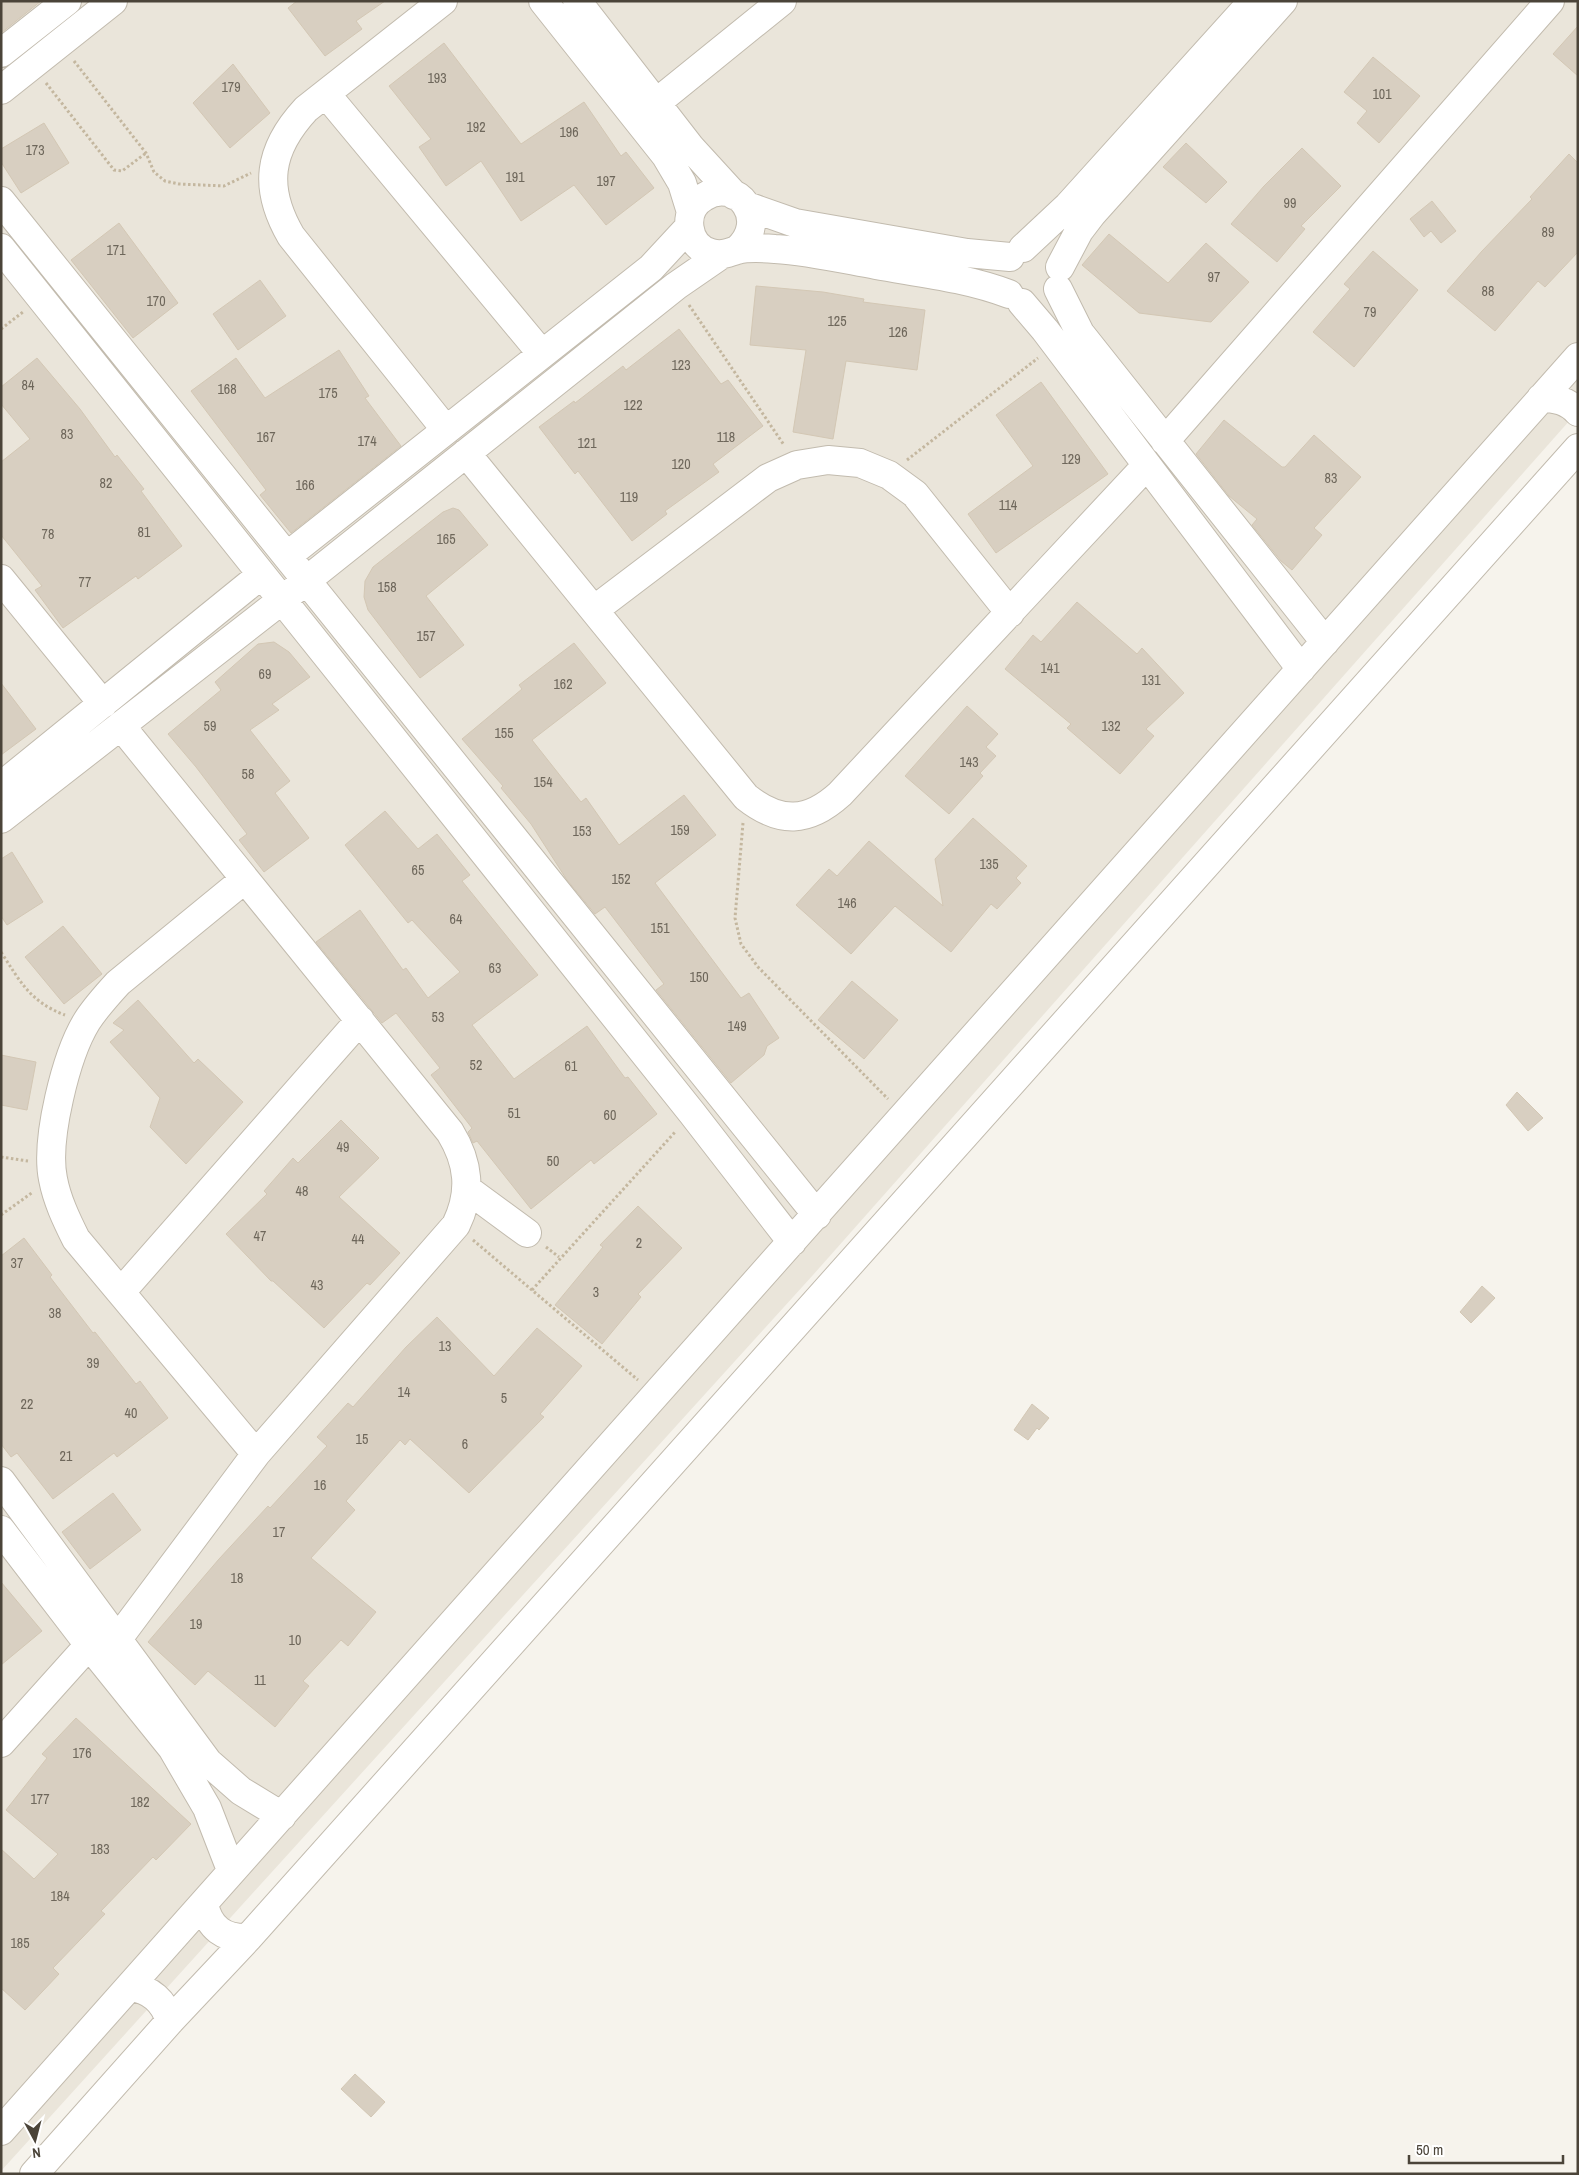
<svg xmlns="http://www.w3.org/2000/svg" width="1579" height="2175" font-family="'Archivo Narrow',sans-serif">
	<style>
		.residential { fill: #eae5da }
		.building { fill: #d8cfc1; stroke: #d3c7b4 }
		.lines { fill: none; stroke-linecap: round; stroke-linejoin: round }
		.minor-casing { stroke: #c2bbae; stroke-width: 30 }
		.path { stroke: #c4b79f; stroke-width: 3; stroke-dasharray: 2.5 2.5; stroke-linecap: butt }
		.minor { stroke: #fff; stroke-width: 28 }
		.labels { text-anchor: middle; dominant-baseline: central; stroke-width: 4; stroke-linejoin: round; paint-order: stroke }
		.number-label { font-size: 14px; fill: #6e675b }
	</style>
	<rect width="100%" height="100%" fill="#f6f3ec"/>
	<path class="residential" d="M1 1H1578V411L813 1275 1 2171Z"/>
	<path class="building" d="M1 1H41L1 33Z
		M297 1H385L356 21 362 29 325 56 288 8Z
		M1578 26V76L1553 54Z
		M444 43 521 144 584 102 621 156 626 152 654 188 606 225 574 185 521 221 481 161 446 186 419 147 431 139 389 86Z
		M1373 57 1420 96 1379 143 1357 123 1367 111 1344 92Z
		M233 64 270 113 230 148 193 103Z
		M44 123 69 163 21 193 1 162V149Z
		M1186 143 1227 182 1206 203 1163 167Z
		M1302 148 1341 186 1301 226 1305 229 1277 262 1231 224 1264 186Z
		M1569 154 1578 163V252L1545 287 1538 281 1495 331 1447 291 1482 251 1532 199 1530 197Z
		M1432 201 1456 231 1441 243 1431 231 1424 237 1410 219Z
		M119 223 178 303 133 338 71 260Z
		M1109 234 1168 283 1206 243 1249 282 1211 322 1139 313 1082 265Z
		M1373 251 1418 290 1354 367 1313 332 1350 289 1344 284Z
		M260 280 286 316 238 350 213 314Z
		M756 286 823 292 864 299 863 302 925 310 917 370 846 361 833 439 793 432 806 350 750 345Z
		M679 329 721 384 728 380 763 426 713 464 719 472 665 511 667 514 632 541 578 471 575 474 539 427 574 401 575 403 623 366 626 370Z
		M339 350 369 396 365 398 401 446 291 533 260 495 266 490 191 391 236 358 265 398Z
		M37 358 80 409 115 457 117 455 144 489 141 491 182 546 138 579 136 576 63 628 35 590 42 586 1 535V462L30 439 1 404V387Z
		M1041 382 1108 474 996 553 968 514 1033 466 996 415Z
		M1224 420 1282 467H1285L1314 435 1361 477 1314 528 1322 535 1292 570 1281 561 1252 525 1257 519 1229 496 1196 454Z
		M453 508 459 510 488 545 426 596 464 645 420 678 368 610 364 597 365 581 373 567 443 512Z
		M1077 602 1137 654 1142 648 1184 693 1146 729 1154 736 1120 774 1067 728 1071 724 1005 669 1033 635 1041 642Z
		M274 642 289 652 310 677 272 704 279 710 250 730 290 781 275 793 309 838 264 872 239 840 247 834 196 767 168 734 221 690 215 682 258 644Z
		M574 643 606 683 532 740 581 802 586 798 619 845 684 795 716 835 655 883 741 998 749 993 779 1038 767 1046 764 1055 731 1083 656 990 664 984 605 907 595 914 567 880 531 824 501 788 503 786 462 739 522 689 519 685Z
		M1 683 36 729 1 755Z
		M967 706 998 734 986 747 996 756 980 773 983 776 949 814 905 776Z
		M385 811 418 849 437 834 470 875 462 881 538 975 472 1025 514 1079 587 1026 625 1078 628 1077 657 1114 594 1164 591 1160 531 1209 477 1141 473 1143 468 1132 472 1128 431 1075 440 1068 396 1013 382 1023 316 942 360 910 403 970 406 968 428 998 460 972 412 920 408 923 345 845Z
		M973 818 1027 866 1016 878 1021 883 997 909 991 904 951 952 895 906 851 954 796 905 829 869 837 876 869 841 943 906 935 859Z
		M12 852 43 902 7 925 1 916V859Z
		M63 926 102 974 64 1004 25 957Z
		M852 981 898 1020 864 1059 818 1020Z
		M138 1000 194 1063 198 1059 243 1102 186 1164 150 1127 160 1098 110 1042 124 1030 113 1023Z
		M1 1055 36 1062 27 1110 1 1105Z
		M1517 1092 1543 1118 1528 1131 1506 1105Z
		M341 1120 379 1158 339 1197 400 1253 370 1285 367 1283 324 1328 273 1281H271L226 1234 267 1194 264 1191 293 1158 298 1163Z
		M638 1206 682 1248 638 1294 641 1297 602 1344 555 1305 603 1247 600 1245Z
		M24 1238 52 1275 50 1277 93 1333 95 1332 136 1384 140 1381 168 1418 117 1457 114 1453 53 1499 17 1453 11 1457 1 1444V1256Z
		M1482 1286 1495 1298 1471 1323 1460 1312Z
		M437 1317 494 1376 537 1328 582 1366 540 1414 544 1417 469 1493 410 1439 405 1445 400 1440 346 1501 355 1510 311 1558 376 1612 348 1646 341 1640 303 1681 309 1686 275 1727 208 1671 195 1685 148 1642 219 1559 268 1506 270 1508 327 1446 317 1437 348 1403 353 1407 406 1347Z
		M1032 1404 1049 1418 1039 1430 1037 1428 1028 1440 1014 1430Z
		M113 1493 141 1530 90 1569 62 1532Z
		M1 1582 42 1631 1 1665Z
		M76 1718 191 1824 156 1860 153 1857 101 1911 105 1914 53 1968 59 1974 25 2010 1 1988V1849L34 1879 58 1854 6 1810 47 1758 42 1754Z
		M355 2074 385 2102 371 2117 341 2089Z"/>
	<g class="lines">
		<defs>
			<path id="minor" d="M443 1 306 109C268 150 263 188 291 236L446 430
				M543 1 666 156 682 183 691 212
				M577 1 691 148 734 195
				M1 53 67 1
				M1 90 113 1
				M326 94 542 354
				M656 103 782 1
				M1 201 817 1215
				M747 206 795 223 967 253 1010 257
				M1 248 692 1113 792 1242
				M1023 248 1068 206 1253 1
				M737 250C771 220 737 176 704 197 681 210 686 246 711 253 721 256 728 253 737 250 748 247 763 248 775 249 809 251 843 259 876 265 921 273 967 278 1009 294
				M1060 267 1079 231 1092 214 1283 1
				M1058 289 1080 333 1325 642
				M1022 303 1045 330 1301 669
				M1541 398C1556 398 1568 401 1578 412
				M1165 441 1550 1
				M466 453 746 797C780 824 808 823 840 794L1147 465
				M287 556 651 268 689 227
				M1 579 103 704
				M594 610 768 478 797 465 828 460 860 463 889 475 915 494 1010 613
				M1 786 261 575
				M1 819 282 600 676 286 721 255
				M245 879 118 983C107 995 96 1007 87 1021 66 1055 45 1140 53 1179 57 1200 66 1219 76 1239L256 1454
				M467 1189 527 1233
				M121 1292 360 1020
				M1 1481 208 1762 241 1791 282 1816
				M1 1530 89 1645 172 1748 207 1808 231 1870
				M117 1640 256 1454 456 1225C472 1192 469 1163 450 1132L121 726
				M1 1743 89 1645
				M204 1904C209 1928 224 1939 248 1938
				M130 1987C151 1989 164 2001 170 2021
				M1 2131 1578 357
				M34 2174 170 2021 248 1938 1578 448"/>
		</defs>
		<use href="#minor" class="minor-casing"/>
		<path class="path" d="M74 61 146 153 154 172 165 181 179 184 224 186 251 173
			M46 83 114 170 122 171 146 153
			M689 305 784 445
			M1 329 23 312
			M907 460 1038 358
			M743 823 735 918 741 944 758 967 888 1099
			M1 952C20 981 30 1002 65 1015
			M1 1157 28 1161
			M1 1215 33 1192
			M473 1240 638 1380
			M546 1247 559 1257
			M532 1290 676 1131"/>
		<use href="#minor" class="minor"/>
	</g>
	<g class="labels">
		<g class="number-label">
			<text x="437" y="78">193</text>
			<text x="231" y="87">179</text>
			<text x="1382" y="94">101</text>
			<text x="476" y="127">192</text>
			<text x="569" y="132">196</text>
			<text x="35" y="150">173</text>
			<text x="515" y="177">191</text>
			<text x="606" y="181">197</text>
			<text x="1290" y="203">99</text>
			<text x="1548" y="232">89</text>
			<text x="116" y="250">171</text>
			<text x="1214" y="277">97</text>
			<text x="1488" y="291">88</text>
			<text x="156" y="301">170</text>
			<text x="1370" y="312">79</text>
			<text x="837" y="321">125</text>
			<text x="898" y="332">126</text>
			<text x="681" y="365">123</text>
			<text x="28" y="385">84</text>
			<text x="227" y="389">168</text>
			<text x="328" y="393">175</text>
			<text x="633" y="405">122</text>
			<text x="67" y="434">83</text>
			<text x="266" y="437">167</text>
			<text x="726" y="437">118</text>
			<text x="367" y="441">174</text>
			<text x="587" y="443">121</text>
			<text x="1071" y="459">129</text>
			<text x="681" y="464">120</text>
			<text x="1331" y="478">83</text>
			<text x="106" y="483">82</text>
			<text x="305" y="485">166</text>
			<text x="629" y="497">119</text>
			<text x="1008" y="505">114</text>
			<text x="144" y="532">81</text>
			<text x="48" y="534">78</text>
			<text x="446" y="539">165</text>
			<text x="85" y="582">77</text>
			<text x="387" y="587">158</text>
			<text x="426" y="636">157</text>
			<text x="1050" y="668">141</text>
			<text x="265" y="674">69</text>
			<text x="1151" y="680">131</text>
			<text x="563" y="684">162</text>
			<text x="210" y="726">59</text>
			<text x="1111" y="726">132</text>
			<text x="504" y="733">155</text>
			<text x="969" y="762">143</text>
			<text x="248" y="774">58</text>
			<text x="543" y="782">154</text>
			<text x="680" y="830">159</text>
			<text x="582" y="831">153</text>
			<text x="989" y="864">135</text>
			<text x="418" y="870">65</text>
			<text x="621" y="879">152</text>
			<text x="847" y="903">146</text>
			<text x="456" y="919">64</text>
			<text x="660" y="928">151</text>
			<text x="495" y="968">63</text>
			<text x="699" y="977">150</text>
			<text x="438" y="1017">53</text>
			<text x="737" y="1026">149</text>
			<text x="476" y="1065">52</text>
			<text x="571" y="1066">61</text>
			<text x="514" y="1113">51</text>
			<text x="610" y="1115">60</text>
			<text x="343" y="1147">49</text>
			<text x="553" y="1161">50</text>
			<text x="302" y="1191">48</text>
			<text x="260" y="1236">47</text>
			<text x="358" y="1239">44</text>
			<text x="639" y="1243">2</text>
			<text x="17" y="1263">37</text>
			<text x="317" y="1285">43</text>
			<text x="596" y="1292">3</text>
			<text x="55" y="1313">38</text>
			<text x="445" y="1346">13</text>
			<text x="93" y="1363">39</text>
			<text x="404" y="1392">14</text>
			<text x="504" y="1398">5</text>
			<text x="27" y="1404">22</text>
			<text x="131" y="1413">40</text>
			<text x="362" y="1439">15</text>
			<text x="465" y="1444">6</text>
			<text x="66" y="1456">21</text>
			<text x="320" y="1485">16</text>
			<text x="279" y="1532">17</text>
			<text x="237" y="1578">18</text>
			<text x="196" y="1624">19</text>
			<text x="295" y="1640">10</text>
			<text x="260" y="1680">11</text>
			<text x="82" y="1753">176</text>
			<text x="40" y="1799">177</text>
			<text x="140" y="1802">182</text>
			<text x="100" y="1849">183</text>
			<text x="60" y="1896">184</text>
			<text x="20" y="1943">185</text>
		</g>
	</g>
	<rect width="1579" height="2175" fill="none" stroke="#4b4439" stroke-width="5"/>
	<g transform="translate(35 2140) rotate(173)" stroke="#ffffff" stroke-width="4" paint-order="stroke">
	<path d="M0-4L9 19L0 12L-9 19Z" fill="#4b4439"/>
	<text y="-8" font-size="14" font-weight="bold" text-anchor="middle" fill="#4b4439">N</text>
	</g>
	<path d="M1409 2155v8h154v-8" fill="none" stroke="#4b4439" stroke-width="2.5"/>
	<text x="1416" y="2155" font-size="15" fill="#4b4439" stroke="#ffffff" stroke-width="4" paint-order="stroke">50 m</text>
</svg>
